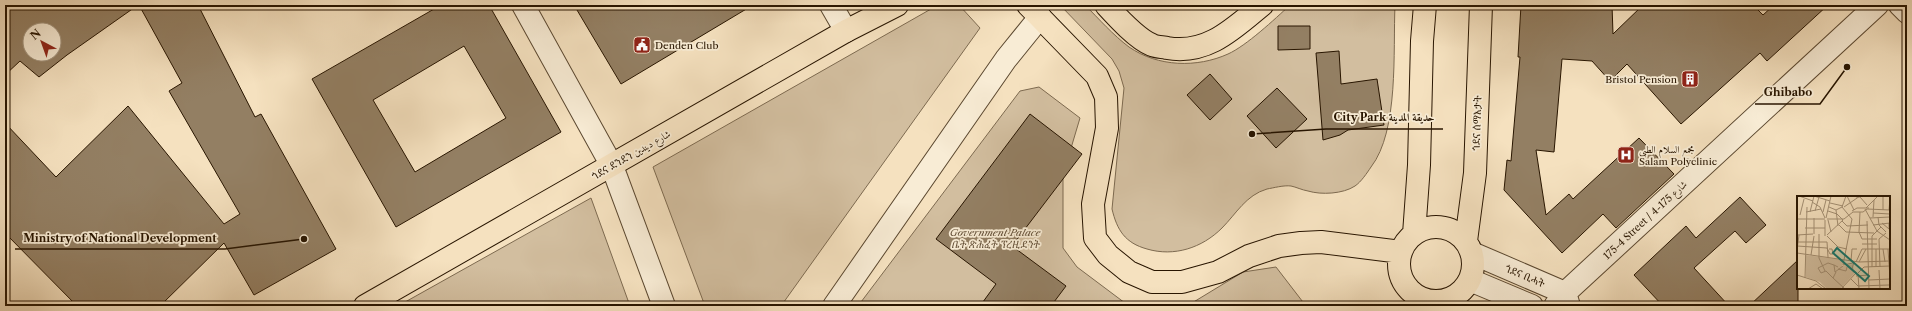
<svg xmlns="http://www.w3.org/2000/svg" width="1912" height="311" font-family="'Libre Caslon Text',Amiri,'Noto Serif Ethiopic',serif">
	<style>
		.green { fill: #d2be9f; stroke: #7d6a50 }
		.building { fill: #937f63; stroke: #281500; fill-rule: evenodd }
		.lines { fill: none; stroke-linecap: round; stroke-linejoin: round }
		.minor-casing { stroke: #5b4830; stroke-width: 24 }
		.major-casing { stroke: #281500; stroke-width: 24 }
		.minor { stroke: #f8ecd5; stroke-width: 22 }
		.major { stroke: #f5e1bf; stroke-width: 22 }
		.labels { text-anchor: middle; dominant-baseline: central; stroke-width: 3.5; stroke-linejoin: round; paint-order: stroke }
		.poi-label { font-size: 10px; fill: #281500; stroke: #f8ecd5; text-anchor: start }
		.street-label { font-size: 10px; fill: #281500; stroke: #f8ecd5 }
		.park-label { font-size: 10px; font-style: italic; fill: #645038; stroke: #f8ecd5 }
		.inset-road { fill: none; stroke: #a38f73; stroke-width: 1 }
		.view { fill: #0f766e; fill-opacity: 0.15; stroke: #0f766e; stroke-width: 2 }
		.inset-edge { fill: none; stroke: #281500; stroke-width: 2 }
		.leader { fill: none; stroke: #281500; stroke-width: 1.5 }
		.callout-dot { fill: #281500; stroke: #f8ecd5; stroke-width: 1.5 }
		.callout-label { font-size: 11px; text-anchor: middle; font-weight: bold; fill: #281500; stroke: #f8ecd5; stroke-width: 3.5; stroke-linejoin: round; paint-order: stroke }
	</style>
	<rect width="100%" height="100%" fill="#f5e1bf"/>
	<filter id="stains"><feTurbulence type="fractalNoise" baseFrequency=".005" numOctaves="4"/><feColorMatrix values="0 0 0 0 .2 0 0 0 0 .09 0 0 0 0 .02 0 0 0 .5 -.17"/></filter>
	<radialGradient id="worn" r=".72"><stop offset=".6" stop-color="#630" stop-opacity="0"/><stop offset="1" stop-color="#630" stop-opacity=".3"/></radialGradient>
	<path class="green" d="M938 5H959L980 28 781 306H705L653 167Z
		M1060 5H1085C1099 19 1113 35 1129 47 1158 67 1197 68 1228 54 1246 46 1275 19 1290 5H1395C1393 51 1399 131 1371 167 1367 173 1361 182 1355 186 1343 194 1321 195 1308 191 1302 190 1296 187 1291 186 1284 185 1273 188 1267 189 1246 195 1236 214 1222 228 1202 248 1174 257 1147 249 1125 243 1117 230 1112 209L1124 88 1119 71 1112 59Z
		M1039 87 1080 118 1063 175V248L1077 267 1129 306H858L1020 91Z
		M591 198 630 306H398Z
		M1276 267 1306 306H1187L1243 272Z"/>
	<path class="building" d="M5 5H138L67 55 39 77 20 61 5 75ZM30 30H54V54H30Z
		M139 5H198L255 117 261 114 336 249 254 295 224 243 160 306H77L5 233V123L56 177 128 106 224 224 240 214 169 91 182 83Z
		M441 5H489L561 132 396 227 312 79ZM464 46 506 118 415 172 373 100Z
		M574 5H753L621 84Z
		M1521 5H1612L1613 34 1643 5H1753L1763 15 1774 5H1828L1767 61 1760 53 1681 124 1627 64 1610 81 1592 61 1562 59 1554 152 1536 150 1546 215 1569 194 1573 199 1639 138 1674 174 1616 228 1603 214 1562 253 1504 190 1507 160 1511 161 1520 57H1518Z
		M1278 26H1310V49L1278 50Z
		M1339 51 1341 84 1377 79 1384 125 1348 130 1340 135 1323 140 1316 53Z
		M1210 74 1232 99 1210 120 1187 95Z
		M1277 88 1307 119 1276 148 1247 116Z
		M1030 114 1082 154 1012 246 1066 286 1051 306H980L996 284 936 239Z
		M1740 197 1766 225 1746 243 1735 231 1694 268 1729 306H1663L1634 275 1686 226 1696 238Z
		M1798 260V306H1749Z"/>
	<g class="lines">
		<defs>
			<path id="minor" d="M523 5 612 166 664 306
				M831 5 846 31
				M1900 5 1907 12
				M1472 253 1565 293 1569 306
				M1470 280 1532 306
				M834 306 1006 59 1040 17
				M1555 306 1565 293 1877 5"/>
			<path id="major" d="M1028 5 1097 76 1106 97 1107 128 1093 204 1095 238 1108 255 1129 272 1152 282H1182L1218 272 1249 256 1279 246 1301 243 1321 242 1401 252
				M1106 5C1117 17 1137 39 1152 45 1156 47 1163 47 1167 48 1207 55 1233 29 1262 5
				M1399 264a37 37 0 1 1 74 0a37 37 0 1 1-74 0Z
				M1414 234 1419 165 1422 41 1425 5
				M1466 241 1475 173 1481 5
				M365 306 846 31 897 5"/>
		</defs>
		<use href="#minor" class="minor-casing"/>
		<use href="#major" class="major-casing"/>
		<use href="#minor" class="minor"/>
		<use href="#major" class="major"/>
	</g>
	<defs>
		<symbol id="civic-square" viewBox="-11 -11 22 22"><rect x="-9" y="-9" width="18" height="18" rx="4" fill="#8f2418" stroke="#f8ecd5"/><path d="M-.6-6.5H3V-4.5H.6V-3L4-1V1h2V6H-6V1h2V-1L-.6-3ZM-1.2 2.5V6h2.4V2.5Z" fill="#fff"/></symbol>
		<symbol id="building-square" viewBox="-11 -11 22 22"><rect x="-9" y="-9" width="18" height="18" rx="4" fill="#8f2418" stroke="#f8ecd5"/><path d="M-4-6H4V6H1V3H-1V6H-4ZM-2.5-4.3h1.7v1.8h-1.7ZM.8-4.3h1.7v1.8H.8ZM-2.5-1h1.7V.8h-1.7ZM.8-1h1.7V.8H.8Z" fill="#fff"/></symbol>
		<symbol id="hospital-square" viewBox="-11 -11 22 22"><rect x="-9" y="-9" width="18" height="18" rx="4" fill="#8f2418" stroke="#f8ecd5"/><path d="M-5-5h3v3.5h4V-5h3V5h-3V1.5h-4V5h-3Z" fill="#fff"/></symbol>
	</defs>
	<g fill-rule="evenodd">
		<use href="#civic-square" x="632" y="35" width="20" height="20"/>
		<use href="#building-square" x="1680" y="69" width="20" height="20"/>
		<use href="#hospital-square" x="1616" y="145" width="20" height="20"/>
	</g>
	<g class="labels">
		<g class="poi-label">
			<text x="655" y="45">Denden Club</text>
			<text x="1677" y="79" text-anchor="end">Bristol Pension</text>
			<text x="1639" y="149">مجمع السلام الطبي<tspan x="1639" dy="12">Salam Polyclinic</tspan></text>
		</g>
		<g class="street-label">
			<text transform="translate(1477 123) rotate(-88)">ጎደና ሰማእታት</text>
			<text transform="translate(631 155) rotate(-30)">ጎደና ደንደን شارع ديندين</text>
			<text transform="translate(1645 220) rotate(-43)">175-4 Street / شارع 175-4</text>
			<text transform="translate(1525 276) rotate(23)">ጎደና ቢሓት</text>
		</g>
		<g class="park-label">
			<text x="995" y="232">Government Palace<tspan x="995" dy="12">ቤት ጽሕፈት ፕረዚደንት</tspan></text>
		</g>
	</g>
	<g transform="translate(1797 196)">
		<rect width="93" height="93" fill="#f5e1bf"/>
		<path d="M8 59 47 64 45 70 56 68 57 78 43 93H30L23 86 9 81Z" fill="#d2be9f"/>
		<path class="inset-road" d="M2 0 16 5M49 0 45 11 55 23 46 69 56 67M50 0 57 14M59 1H63L70 9M15 6 23 11 28 22M33 7 46 10M32 11 39 14 45 11M47 11 63 0M69 12 81 0M68 13 80 35 93 44M39 14 41 30M86 14V0M92 14 93 2M18 15 22 1M55 15 60 12H72M9 16 24 13M13 16 17 0 33 5M26 16 29 4M63 16 62 36 65 43M76 17 93 18M3 19 7 3M76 21 77 4M81 21 82 29 89 36M29 22 34 0M73 22 93 21M0 23H28M30 23H47L56 16H66L70 13 93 14M31 24 34 36M45 25 50 30 71 29M70 25 72 93M85 27 92 33V27M42 29 49 36 77 37M76 29 93 27M8 32H28M17 38V22M22 38V62L28 75M0 39 16 38M30 39 46 24 40 18 31 15M28 40V24M30 40 41 51 50 53M65 43H80M0 46H30L31 61M65 48H80M0 50 30 52M30 52 33 58H36L35 53H32M79 53V71M86 53 88 66M91 53 93 82M0 54 2 39M0 57 62 66 69 53H93M14 59 17 40M54 65 55 53H60M57 66 55 73 60 77M59 66 65 53H69M62 66 92 65M37 69 31 67 21 72 24 77 29 75 36 82 39 76M41 71 37 69 38 76 46 70M75 71V40L84 31M83 71 82 43 89 37M41 73 49 75 50 71M82 74 83 93M61 77 67 71 93 70M61 78 62 93M0 79 19 85 29 93M59 80 72 79M8 82 10 11M36 82 48 93M54 83 61 90 92 89M72 84 93 83M11 93 19 88 26 93M44 93 59 77"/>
		<path class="view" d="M40 52 72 80 68 85 36 57Z"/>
		<rect width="93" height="93" class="inset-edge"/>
	</g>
	<path class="leader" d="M1847 67L1820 104H1755M1252 134L1326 129H1443M304 239L225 249H15"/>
	<g class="callout-dot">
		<circle cx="1847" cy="67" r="4"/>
		<circle cx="1252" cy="134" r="4"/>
		<circle cx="304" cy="239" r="4"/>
	</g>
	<g class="callout-label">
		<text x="1788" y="96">Ghibabo</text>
		<text x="1384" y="121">City Park حديقة المدينة</text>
		<text x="120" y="242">Ministry of National Development</text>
	</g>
	<rect width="1912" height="311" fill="none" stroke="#f5e1bf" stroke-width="20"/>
	<rect x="6" y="6" width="1900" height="299" fill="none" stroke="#281500" stroke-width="2"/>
	<rect x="10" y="10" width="1892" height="291" fill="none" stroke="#281500"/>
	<g transform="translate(42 42) rotate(319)"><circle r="19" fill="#f8ecd5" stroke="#a59680"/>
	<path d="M0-3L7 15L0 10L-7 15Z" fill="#8f2418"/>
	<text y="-6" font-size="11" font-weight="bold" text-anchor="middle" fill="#281500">N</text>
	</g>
	<rect width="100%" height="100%" filter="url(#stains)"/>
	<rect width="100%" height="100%" fill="url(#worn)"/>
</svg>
